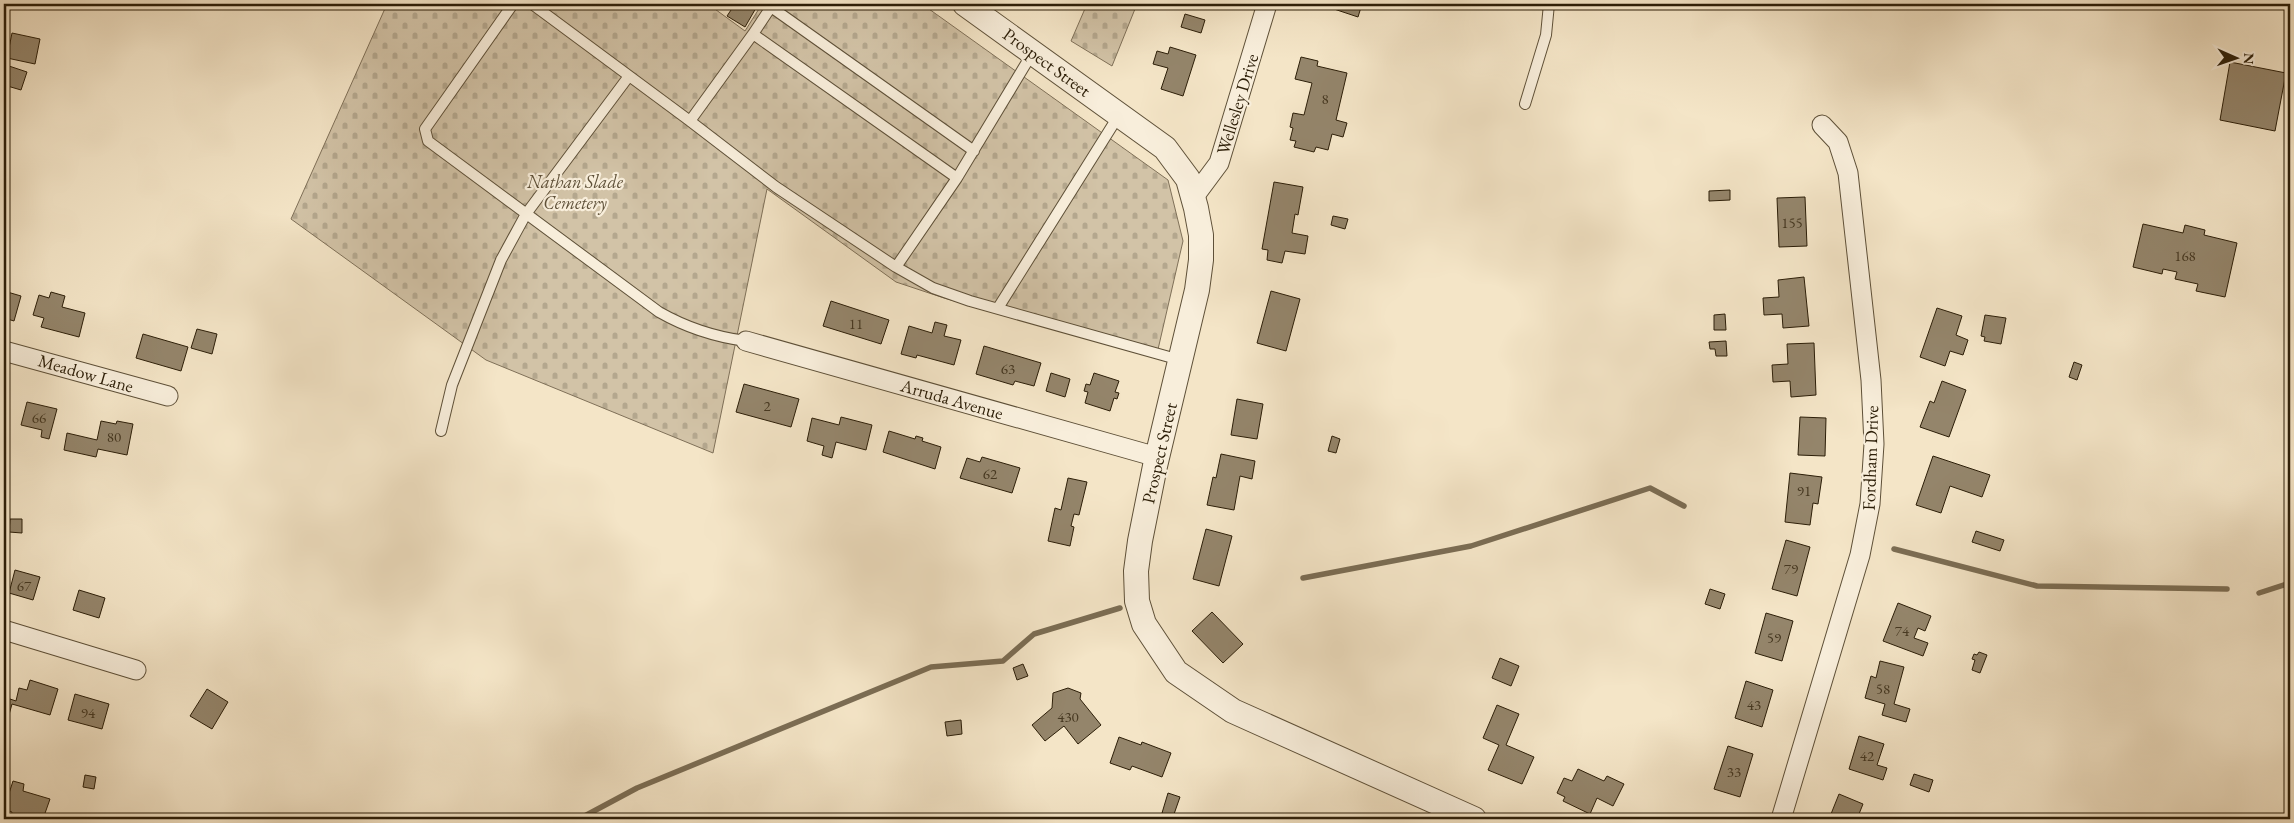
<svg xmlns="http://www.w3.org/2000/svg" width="2294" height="823" font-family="'EB Garamond',serif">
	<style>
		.cemetery { fill: url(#cemetery-stones); stroke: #7f7058 }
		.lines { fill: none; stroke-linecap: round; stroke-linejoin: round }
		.stream { stroke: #7b6d54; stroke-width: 5.5 }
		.building { fill: #94856b; stroke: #2c1e08 }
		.service-casing { stroke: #5e5038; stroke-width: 12 }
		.minor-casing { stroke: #5e5038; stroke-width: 21 }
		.tertiary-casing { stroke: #5e5038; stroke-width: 26 }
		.service { stroke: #f8eedb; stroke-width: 10 }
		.minor { stroke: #f8eedb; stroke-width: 19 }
		.tertiary { stroke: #f8eedb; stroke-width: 24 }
		.labels { text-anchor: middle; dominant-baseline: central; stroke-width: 4.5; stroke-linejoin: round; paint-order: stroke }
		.number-label { font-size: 15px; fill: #463821 }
		.street-label { font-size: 18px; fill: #2c1e08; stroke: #f8eedb }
		.park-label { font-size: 18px; font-style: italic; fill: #5e5038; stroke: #f8eedb }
	</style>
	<defs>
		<pattern id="cemetery-stones" width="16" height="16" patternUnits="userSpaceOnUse" patternTransform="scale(1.25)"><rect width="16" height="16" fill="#d2c3a7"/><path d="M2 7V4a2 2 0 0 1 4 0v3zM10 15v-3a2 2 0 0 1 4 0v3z" fill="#b4a78e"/></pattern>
	</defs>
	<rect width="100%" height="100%" fill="#f4e5c7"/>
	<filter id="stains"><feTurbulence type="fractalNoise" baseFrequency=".004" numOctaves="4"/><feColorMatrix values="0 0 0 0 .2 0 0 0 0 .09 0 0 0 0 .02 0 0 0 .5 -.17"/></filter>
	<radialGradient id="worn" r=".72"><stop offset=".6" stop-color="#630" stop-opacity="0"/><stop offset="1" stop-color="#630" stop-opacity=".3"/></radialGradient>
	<path class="cemetery" d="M387 4H708L745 31 762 4H922L1168 180 1183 241 1156 358 944 298 896 282 767 189 713 453 486 360 291 219Z
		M1087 4H1137L1112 66 1071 41Z"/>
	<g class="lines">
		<path class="stream" d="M1894 549 2037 586 2227 589
			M1303 578 1471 546 1650 488 1684 506
			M2259 593 2290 583
			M579 819 637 788 931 667 1003 661 1034 634 1120 608"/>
	</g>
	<path class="building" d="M735 4H748L756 8 745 27 727 16Z
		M1326 4H1362L1358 17 1325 6Z
		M1185 14 1205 20 1201 33 1181 27Z
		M12 33 40 39 35 64 7 58Z
		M1170 47 1196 55 1183 96 1161 89 1168 68 1153 64 1157 51 1168 54Z
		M1301 57 1318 61 1317 66 1347 73 1336 120 1347 123 1343 137 1332 134 1328 150 1316 147 1314 152 1294 147 1296 141 1290 140 1293 128 1290 127 1293 113 1304 115 1312 83 1295 79Z
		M2230 62 2286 73 2275 131 2220 120Z
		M9 66 27 72 21 90 4 85Z
		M1274 182 1303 187 1298 215 1295 214 1292 233 1308 236 1305 254 1285 251 1282 263 1267 260 1268 250 1262 249Z
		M1730 190V200L1709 201V191Z
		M1805 197 1807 246 1779 247 1777 198Z
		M1333 216 1348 219 1345 229 1331 225Z
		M2143 224 2183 233 2185 225 2205 230 2204 235 2237 243 2225 297 2196 291 2198 284 2175 279 2177 272 2163 269 2162 274 2133 267Z
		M1804 277 1809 326 1783 328 1782 314 1764 315 1763 298 1779 297 1778 280Z
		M4 291 21 296 14 321 4 318Z
		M1271 291 1300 299 1286 351 1257 343Z
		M51 292 65 296 62 307 85 313 79 337 41 327 44 318 33 315 39 295 49 298Z
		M831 301 889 320 881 344 823 326Z
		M1937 308 1962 316 1956 335 1968 340 1963 355 1950 351 1945 366 1920 357Z
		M1725 314 1726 330H1714V315Z
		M1985 315 2006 318 2001 344 1984 341 1985 337 1981 336Z
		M935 322 947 325 944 336 961 340 954 365 917 355 916 358 901 354 909 326 932 333Z
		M197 329 217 334 212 354 191 348Z
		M143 334 188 347 181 371 136 358Z
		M1726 341 1727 356H1716L1715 349H1710L1709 342Z
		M1814 343 1816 395 1791 397 1790 381 1773 382 1772 365 1788 364 1787 344Z
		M984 346 1041 363 1034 386 1015 381 1013 385 976 374Z
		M2074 362 2082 365 2077 380 2069 377Z
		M1051 373 1070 379 1065 397 1046 391Z
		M1094 373 1119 381 1115 392 1119 393 1117 399 1114 398 1110 411 1085 403 1088 392 1084 391 1086 384 1090 385Z
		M1942 381 1966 390 1949 437 1920 427 1930 401 1934 403Z
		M744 384 799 399 791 427 736 412Z
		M1237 399 1263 404 1257 439 1231 435Z
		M27 402 57 409 49 439 41 437 42 430 21 425Z
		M841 417 872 425 866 450 836 442 832 458 822 455 824 446 807 441 812 418 839 425Z
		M1800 417 1826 418 1825 456 1798 455Z
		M101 421 116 424 117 421 133 424 127 455 98 449 96 457 64 450 67 433 97 440Z
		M889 431 915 439 916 436 923 438 922 441 941 447 935 469 883 452Z
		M1332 436 1340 439 1336 453 1328 451Z
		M1221 454 1255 461 1252 479 1240 476 1234 510 1207 505 1213 477 1216 478Z
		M1933 456 1990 475 1982 497 1950 486 1941 513 1916 505Z
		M982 457 1020 468 1012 493 960 478 967 458 980 462Z
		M1790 473 1822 477 1818 504 1813 503 1810 525 1785 522Z
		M1068 478 1087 482 1079 515 1074 514 1071 526 1074 527 1070 546 1048 541 1055 508 1061 510Z
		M10 519H22V533L9 532Z
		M1206 529 1232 536 1219 586 1193 579Z
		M1976 531 2004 540 2000 551 1972 542Z
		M1786 540 1810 547 1797 596 1772 589Z
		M15 570 40 577 33 600 9 593Z
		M1710 589 1725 594 1720 609 1705 604Z
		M79 590 105 598 99 618 73 610Z
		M1898 603 1931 616 1925 631 1918 628 1914 638 1928 643 1923 656 1883 641Z
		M1212 612 1243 644 1223 663 1192 631Z
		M1766 613 1793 621 1782 661 1755 653Z
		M1979 652 1987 655 1980 673 1972 670 1975 660 1972 659 1974 654 1977 655Z
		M1500 658 1519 666 1511 686 1492 678Z
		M1880 661 1904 667 1894 704 1910 709 1906 722 1882 715 1885 704 1865 698 1871 676 1876 678Z
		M1023 664 1028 676 1017 680 1013 668Z
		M30 680 58 689 50 715 12 704 7 722 4 721V697L16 701 19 688 27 690Z
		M1746 681 1773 690 1762 727 1735 718Z
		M1068 688 1081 693 1080 699 1101 725 1078 744 1064 726 1045 741 1032 725 1052 708 1053 693Z
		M207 689 228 702 212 729 190 716Z
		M75 694 109 704 102 729 68 720Z
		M1497 705 1519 714 1506 745 1534 757 1522 784 1488 770 1499 745 1483 738Z
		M961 720 962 734 947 736 945 722Z
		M1859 736 1884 744 1877 765 1887 768 1883 780 1849 769Z
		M1119 737 1141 745 1142 742 1171 753 1162 777 1132 766 1130 770 1110 763Z
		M1728 746 1753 754 1740 797 1714 789Z
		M1578 769 1604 781 1607 776 1624 784 1613 806 1597 798 1590 814 1563 801 1565 797 1557 793 1564 778 1572 781Z
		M1914 774 1933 780 1929 792 1910 785Z
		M85 775 96 777 94 789 83 787Z
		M13 781 24 784 23 791 50 799 43 819H10L12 812 4 809Z
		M1168 793 1180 797 1173 817 1162 813Z
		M1839 794 1863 804 1857 819H1829Z"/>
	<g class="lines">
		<defs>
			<path id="service" d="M513 4 425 129 428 141 659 312C687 328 715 337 746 341
				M532 4 690 121
				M773 4 771 7 974 151
				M753 34 771 7
				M1525 104 1546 35 1549 4
				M957 178 1033 52
				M896 267 957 178 753 34 690 121 776 187 896 267 933 288 970 301 1180 360
				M998 308 1119 115
				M441 431 452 385 501 260 526 214 629 76"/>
			<path id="minor" d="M1193 198 1219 163 1267 4
				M746 341 1157 457
				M4 351 168 396
				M4 630 136 670
				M1781 819 1860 555 1870 504 1874 444 1871 380 1848 173 1838 142 1822 125"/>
			<path id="tertiary" d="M965 4 1165 148 1188 179 1196 208 1201 235V260L1197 290 1155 466 1140 541 1136 571 1137 601 1144 624 1176 672 1233 711 1474 819"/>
		</defs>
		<use href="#service" class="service-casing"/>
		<use href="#minor" class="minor-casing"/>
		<use href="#tertiary" class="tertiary-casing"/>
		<use href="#service" class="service"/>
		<use href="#minor" class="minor"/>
		<use href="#tertiary" class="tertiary"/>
	</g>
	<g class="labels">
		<g class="number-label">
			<text x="1325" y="98">8</text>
			<text x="1792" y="222">155</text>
			<text x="2185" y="255">168</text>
			<text x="856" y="323">11</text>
			<text x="1008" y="368">63</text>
			<text x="767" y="405">2</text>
			<text x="39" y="417">66</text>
			<text x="114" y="436">80</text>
			<text x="990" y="473">62</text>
			<text x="1804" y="490">91</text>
			<text x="1791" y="568">79</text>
			<text x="24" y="585">67</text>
			<text x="1902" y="630">74</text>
			<text x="1774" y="637">59</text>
			<text x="1883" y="688">58</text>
			<text x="1754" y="704">43</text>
			<text x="88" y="712">94</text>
			<text x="1068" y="716">430</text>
			<text x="1867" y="755">42</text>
			<text x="1734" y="771">33</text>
		</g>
		<g class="street-label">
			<text transform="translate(1047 62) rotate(36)">Prospect Street</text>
			<text transform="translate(1237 104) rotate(-73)">Wellesley Drive</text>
			<text transform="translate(86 373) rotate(16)">Meadow Lane</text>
			<text transform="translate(952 399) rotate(16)">Arruda Avenue</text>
			<text transform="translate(1159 453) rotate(-77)">Prospect Street</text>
			<text transform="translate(1870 458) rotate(-88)">Fordham Drive</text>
		</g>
		<g class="park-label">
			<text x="575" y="181">Nathan Slade<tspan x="575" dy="21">Cemetery</tspan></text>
		</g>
	</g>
	<rect width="2294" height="823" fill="none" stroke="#f4e5c7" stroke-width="20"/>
	<rect x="5" y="5" width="2284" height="813" fill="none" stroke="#2c1e08" stroke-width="2.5"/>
	<rect x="10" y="10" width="2274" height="803" fill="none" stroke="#2c1e08"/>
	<g transform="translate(2236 58) rotate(92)" stroke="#f8eedb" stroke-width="4" paint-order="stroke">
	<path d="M0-4L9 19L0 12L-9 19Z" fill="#2c1e08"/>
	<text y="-8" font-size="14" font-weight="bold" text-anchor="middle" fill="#2c1e08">N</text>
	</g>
	<rect width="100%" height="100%" filter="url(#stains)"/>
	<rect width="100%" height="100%" fill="url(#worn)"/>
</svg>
